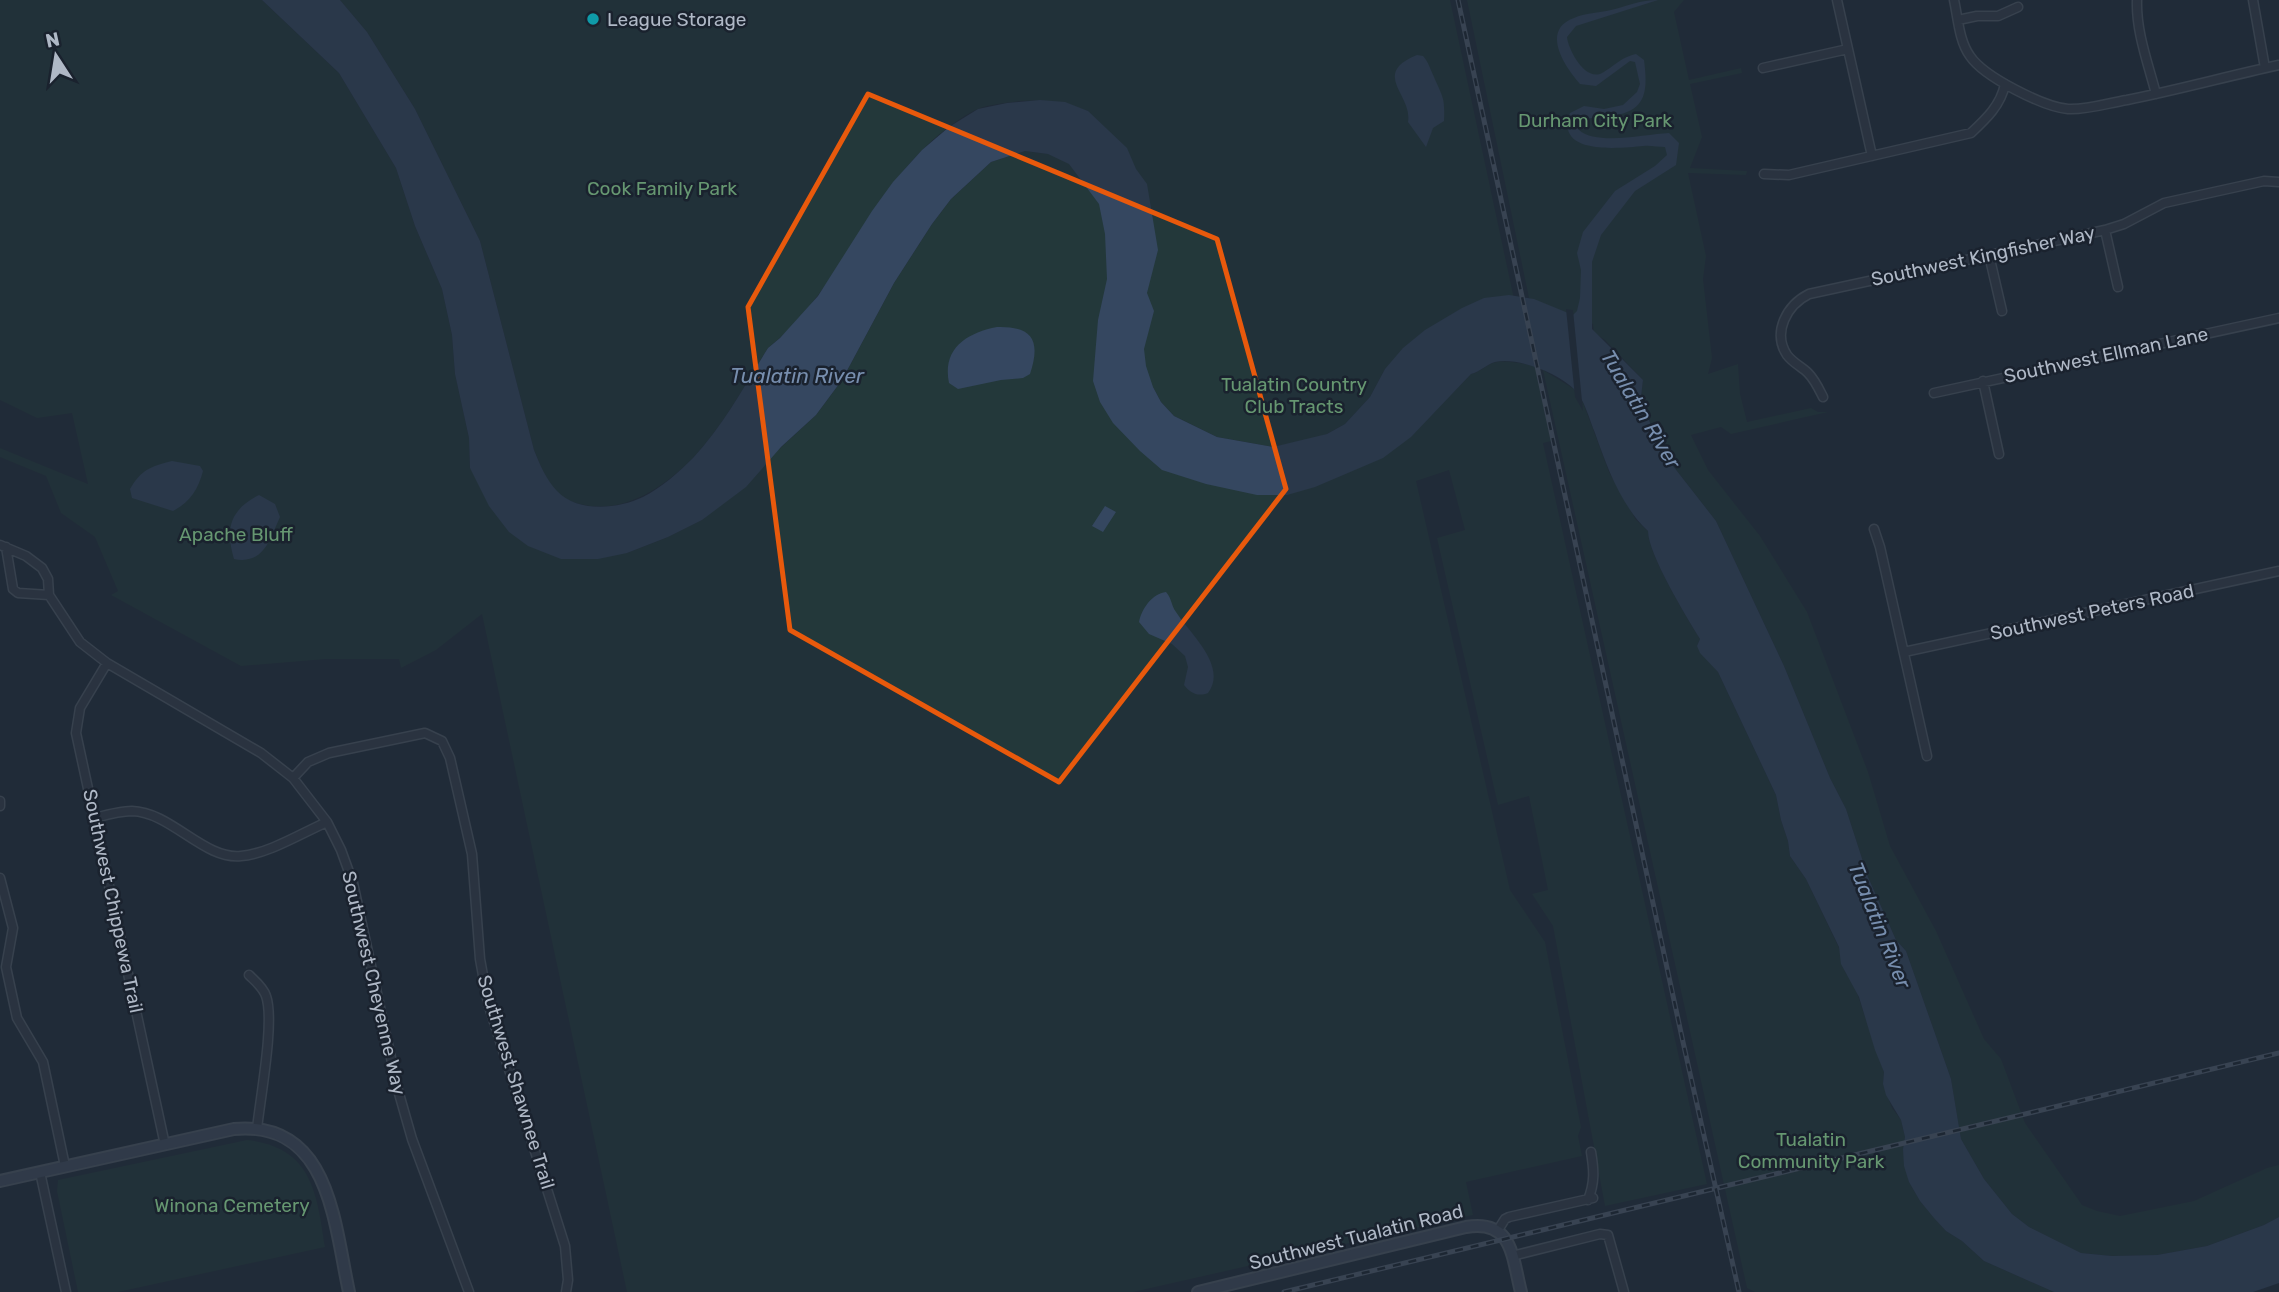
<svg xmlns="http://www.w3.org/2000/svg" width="2279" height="1292" font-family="Rubik,sans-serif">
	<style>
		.green { fill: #23383a }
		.water { fill: #354760 }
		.pier { fill: #212b39 }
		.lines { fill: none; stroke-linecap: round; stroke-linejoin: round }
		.street-casing { stroke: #525b67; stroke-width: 11 }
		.secondary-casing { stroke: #525b67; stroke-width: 14 }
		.street { stroke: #353d4a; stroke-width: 8 }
		.secondary { stroke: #434c5d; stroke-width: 10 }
		.rail-casing { stroke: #566171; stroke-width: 5 }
		.rail { stroke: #1a222e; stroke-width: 2.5; stroke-dasharray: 8; stroke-linecap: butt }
		.marked { fill: none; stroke: #e8590c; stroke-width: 5; stroke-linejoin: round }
		.culture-dot { fill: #0f9aa8; stroke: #1a222e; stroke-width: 2.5 }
		.labels { text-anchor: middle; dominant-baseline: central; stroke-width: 5; stroke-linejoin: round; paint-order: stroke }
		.poi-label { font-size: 19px; fill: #afb8c6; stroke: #1a222e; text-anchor: start }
		.park-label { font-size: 19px; fill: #669771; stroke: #1a222e }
		.street-label { font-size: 19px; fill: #afb8c6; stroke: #1a222e }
		.water-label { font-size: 21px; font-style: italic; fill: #778eae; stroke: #1a222e }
	</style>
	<rect width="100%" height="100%" fill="#212b39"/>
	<path class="green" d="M0 0H262L339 73 396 168 415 226 442 289 452 335 455 374 469 438 470 468 627 553 668 537 702 520 816 415 842 380 894 283 932 224 951 199 991 162 1025 151 1048 154 1088 111C1064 102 1045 99 1020 101 1007 103 990 104 978 109 962 116 947 128 934 139 866 199 839 292 768 348 745 385 723 426 693 458 663 488 623 515 580 504 572 502 562 498 557 492 545 480 540 464 534 450L480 241 415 109 367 32 340 0H1450L1514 299 1385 369 1370 397 1345 424 1327 434 1305 441 1273 447 1217 437 1174 416 1161 402 1153 387 1157 409 1216 439 1274 449 1407 440 1471 374C1480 372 1485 366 1493 363 1505 359 1523 364 1535 366L1551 441 1543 443 1707 1184 1605 1206 1553 926 1532 894 1548 890 1529 796 1498 805 1437 538 1465 530 1449 470 1416 481 1510 890 1545 942 1581 1127 1578 1136 1582 1156 1466 1182 1473 1215 1133 1292H627L482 614 436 650 401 668 399 659H326L241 666 111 595 118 591 95 537 61 513 46 476 0 457V448L88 484 72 413 37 418 0 400Z
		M1467 0H1684L1674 12 1689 80 1741 68 1742 73 1690 84 1702 137 1690 168 1747 171 1746 175 1688 173 1706 256 1703 279 1712 358 1708 374 1738 364 1740 394 1747 422 1811 408 1818 412H1828L1731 434 1721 427 1691 435 1708 470 1760 536 1807 612 1868 772 1890 846 1936 931 1984 1039 2001 1059 2025 1123 2082 1205 2097 1211 2120 1216 2194 1201 2267 1168 2279 1165V1217L2264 1225 2207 1246 2157 1255 2112 1256 2081 1253 2029 1227 2012 1214 1984 1179 1961 1139 1951 1079 1906 951 1896 940 1868 877 1846 809 1830 778 1784 666 1716 521 1659 448 1641 396 1643 380 1605 340 1594 333 1593 324 1529 298Z
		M1543 370 1574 389 1584 405 1609 472 1636 520 1648 531C1648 554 1686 616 1700 639L1697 646 1718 672 1776 795 1781 820 1788 841 1790 856 1806 879 1839 948 1845 972 1854 984 1884 1072 1883 1084 1892 1108 1901 1120 1905 1137 1903 1149 1909 1182 1920 1201 1946 1231 1962 1241 1984 1261 2054 1292H1755L1747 1288Z
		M247 1140C312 1147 317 1193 325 1247L118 1292H78L57 1191 58 1180Z"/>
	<path class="water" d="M262 0H340L367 32 415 109 480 241 534 450C540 465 546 479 557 491 578 513 618 509 643 497 660 489 680 471 693 458 723 426 745 385 768 348L780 338 818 296 872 211 893 182 922 150 949 127 978 109 1007 103 1040 100 1065 102 1088 111 1127 148 1136 169 1147 184 1158 250 1147 293 1154 311 1144 349 1146 366 1153 387 1161 402 1174 416 1217 437 1273 447 1327 434 1345 424 1370 397 1385 369 1403 348 1425 330 1462 308 1484 298 1509 295 1534 299 1573 315 1577 311 1580 298 1581 270 1577 253 1583 232 1615 191 1655 166 1667 155 1665 147C1658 147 1650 145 1643 146 1620 148 1554 156 1570 113L1584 106 1604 109 1623 105 1637 92 1640 84 1635 62 1630 61 1596 86 1580 84C1565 67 1540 30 1574 18 1585 13 1599 13 1611 10 1628 6 1640 0 1658 0L1576 26 1567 37C1568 49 1585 82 1602 73 1615 66 1619 58 1636 54L1644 60C1648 91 1647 113 1609 116 1597 117 1587 116 1578 126L1579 130C1597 146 1646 134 1669 133L1679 143 1676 165 1635 191 1601 235 1592 262V329L1643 380 1641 397 1659 448 1716 521 1784 666 1830 778 1846 809 1868 877 1896 940 1906 951 1951 1079 1961 1139 1984 1179 2012 1214 2029 1227 2081 1253 2112 1256 2157 1255 2207 1246 2264 1225 2279 1217V1283L2253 1292H2054L1984 1261 1962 1241 1946 1231 1934 1218 1920 1201 1909 1182 1904 1166 1903 1149 1905 1137 1901 1120 1886 1095 1883 1084 1884 1072 1875 1050 1859 997 1841 964 1839 947 1806 879 1790 856 1788 841 1781 820 1776 795 1718 672 1700 653 1697 646 1700 639C1686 616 1648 554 1648 531 1621 506 1607 467 1595 433 1589 419 1585 400 1574 389 1558 373 1518 357 1495 362 1487 364 1480 372 1471 374L1411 437 1383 458 1315 487 1287 495H1257L1206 484 1162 470 1140 451 1113 423 1100 402 1093 381 1098 320 1107 279 1105 234 1099 204 1069 164 1048 154 1025 151 991 162 951 199 932 224 894 283 842 380 816 415 781 447 746 487 702 520 668 537 627 553 598 559H561L528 546 509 532 489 506 470 468 469 438 455 374 452 335 442 289 415 226 396 168 339 73Z
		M1417 55 1423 56C1429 63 1430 69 1434 77 1443 98 1445 97 1444 121L1433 128 1426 147 1408 122C1413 95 1370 74 1417 55Z
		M997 327C1033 326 1041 341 1030 374L1023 378 1001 380 958 389 949 383C942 349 966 333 997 327Z
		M172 461 200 466 203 471C198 490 190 502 173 511L132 498 130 489C142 469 150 467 172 461Z
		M259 495 275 504 280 517C270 539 264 565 234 559 225 528 230 510 259 495Z
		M1105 506 1116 512 1103 532 1092 526Z
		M1166 592C1172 599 1171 605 1176 612 1190 634 1228 666 1208 693 1198 697 1190 693 1184 685L1188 667 1185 656 1172 644 1149 634 1139 622C1142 608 1152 594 1166 592Z"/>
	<path class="pier" d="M1566 309 1573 310 1583 411 1575 397Z"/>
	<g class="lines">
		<defs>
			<path id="street" d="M1837 0 1872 156
				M1954 0C1958 18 1959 41 1970 56 1984 77 2044 107 2068 109 2088 110 2108 103 2127 100 2178 90 2228 76 2279 65
				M2137 0C2136 32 2148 63 2156 94
				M2253 0 2265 68
				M1958 20 1977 16H1998L2018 7
				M1763 68 1848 49
				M1764 174 1789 175 1971 133C1986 119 2001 105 2005 84
				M2105 230 2118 287
				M1989 255 2002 311
				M1983 381 1999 454
				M1934 393 2279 318
				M1823 397C1819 389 1815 380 1808 373 1802 367 1793 363 1787 355 1772 332 1787 305 1809 294L2105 230 2124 224 2164 203 2264 181 2279 182
				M1874 529 1880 547 1927 756
				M0 545 26 556 42 568 48 579 49 595 80 642 107 663 261 753 293 778 327 822 341 850 353 883 398 1090 412 1139 469 1292
				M6 547 13 589 18 593 49 595
				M1904 652 2279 571
				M107 663 80 708 76 733 165 1145
				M293 778 308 762 329 753 425 733 442 741 450 758 472 854 480 959 488 1003 565 1246 568 1280 566 1292
				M0 801V806
				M95 818C106 815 120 811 132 811 171 812 204 860 241 856 268 854 302 833 327 822
				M0 878 13 928 6 967 17 1018 43 1062 65 1166
				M249 975C255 981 263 987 266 996 275 1021 260 1099 257 1129
				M40 1172 66 1292
				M1588 1200C1595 1182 1594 1170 1591 1152
				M1498 1230 1505 1219 1509 1217 1593 1198
				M1512 1256 1600 1234 1608 1235 1624 1292"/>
			<path id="secondary" d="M0 1181 234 1129C330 1120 334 1223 349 1292
				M1198 1292 1466 1227C1513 1219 1512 1257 1521 1292"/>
		</defs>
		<use href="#street" class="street-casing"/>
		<use href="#secondary" class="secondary-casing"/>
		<use href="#street" class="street"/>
		<use href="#secondary" class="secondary"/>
		<defs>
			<path id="rail" d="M1458 0 1683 1042 1739 1292
				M1284 1292 2279 1053"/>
		</defs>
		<use href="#rail" class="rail-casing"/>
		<use href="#rail" class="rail"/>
	</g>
	<path d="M0 0H2279V1292H0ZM868 94 1217 239 1286 489 1059 782 790 630 748 307Z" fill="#212b39" fill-opacity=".55" fill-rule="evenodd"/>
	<path class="marked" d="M868 94 1217 239 1286 489 1059 782 790 630 748 307Z"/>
	<circle class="culture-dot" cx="593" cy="19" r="7"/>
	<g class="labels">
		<g class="poi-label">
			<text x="607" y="19">League Storage</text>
		</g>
		<g class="park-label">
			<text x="1595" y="120">Durham City Park</text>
			<text x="662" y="188">Cook Family Park</text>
			<text x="1294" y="384">Tualatin Country<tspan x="1294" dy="22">Club Tracts</tspan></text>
			<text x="236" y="534">Apache Bluff</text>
			<text x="1811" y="1139">Tualatin<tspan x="1811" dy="22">Community Park</tspan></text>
			<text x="232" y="1205">Winona Cemetery</text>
		</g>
		<g class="street-label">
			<text transform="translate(1983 256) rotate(-12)">Southwest Kingfisher Way</text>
			<text transform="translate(2106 355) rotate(-12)">Southwest Ellman Lane</text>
			<text transform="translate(2092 612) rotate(-12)">Southwest Peters Road</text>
			<text transform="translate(113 901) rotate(78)">Southwest Chippewa Trail</text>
			<text transform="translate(374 983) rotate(77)">Southwest Cheyenne Way</text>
			<text transform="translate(516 1082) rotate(73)">Southwest Shawnee Trail</text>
			<text transform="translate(1356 1237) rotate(-14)">Southwest Tualatin Road</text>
		</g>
		<g class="water-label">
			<text x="797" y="375">Tualatin River</text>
			<text transform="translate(1641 409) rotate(59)">Tualatin River</text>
			<text transform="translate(1880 925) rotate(68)">Tualatin River</text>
		</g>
	</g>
	<g transform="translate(56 56) rotate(348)" stroke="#1a222e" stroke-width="5" paint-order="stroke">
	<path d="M0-5L12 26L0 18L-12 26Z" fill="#afb8c6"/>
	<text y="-10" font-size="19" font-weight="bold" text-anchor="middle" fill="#afb8c6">N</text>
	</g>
</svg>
